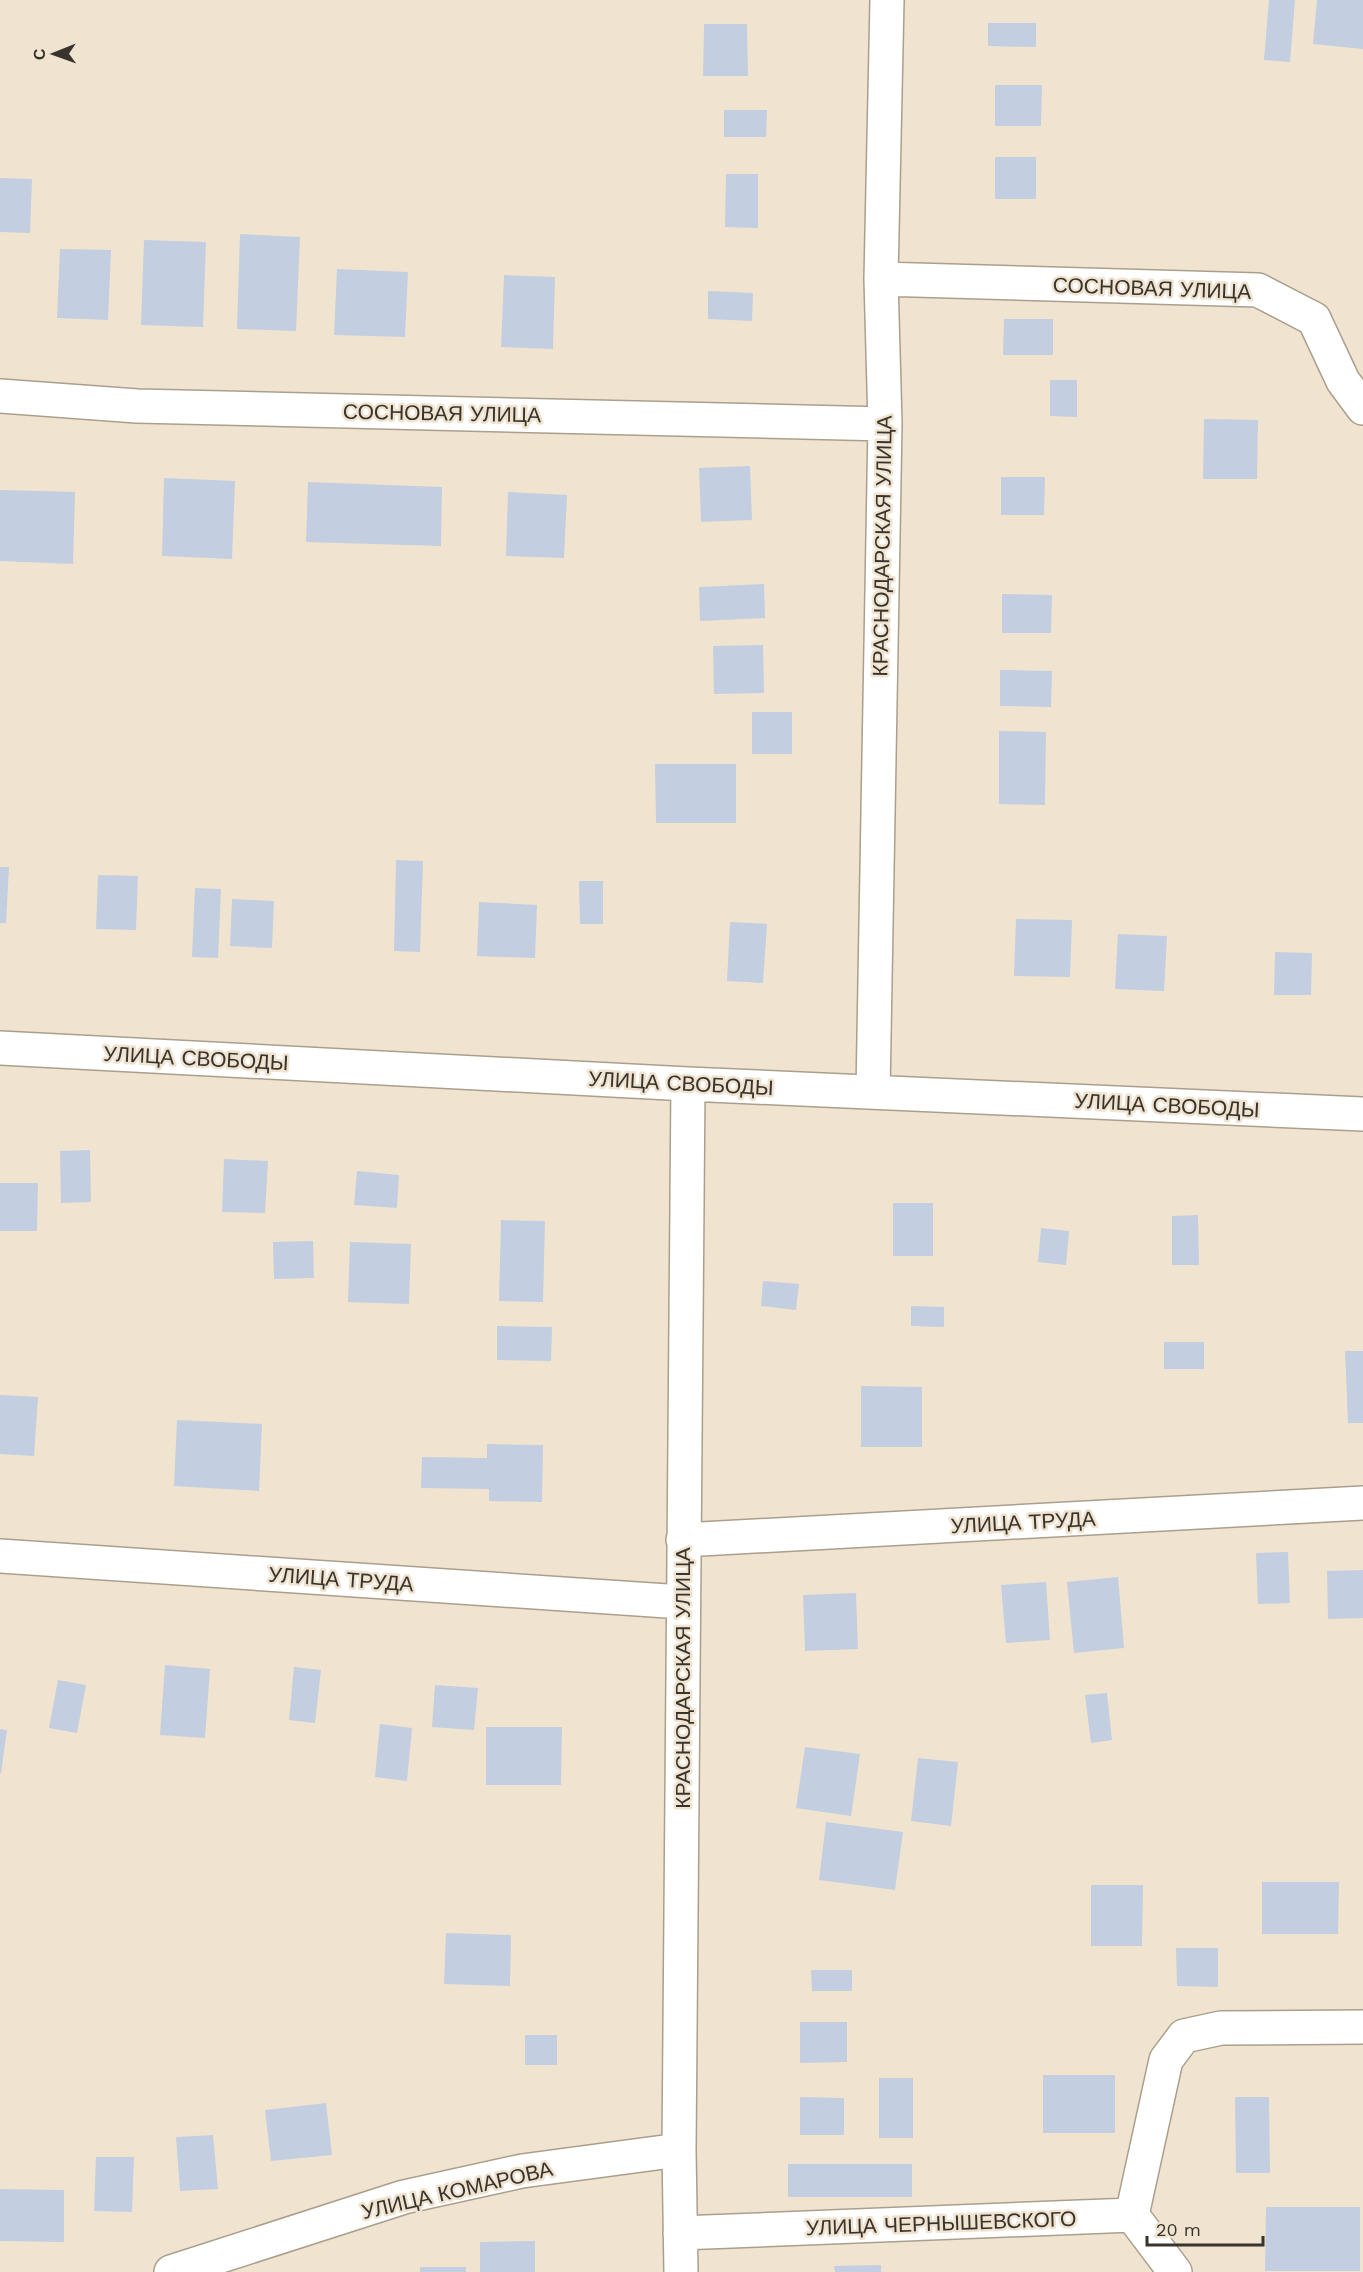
<svg xmlns="http://www.w3.org/2000/svg" width="1363" height="2272" font-family="'Work Sans',sans-serif">
	<style>
		.building { fill: #c3cee0 }
		.lines { fill: none; stroke-linecap: round; stroke-linejoin: round }
		.street-casing { stroke: #aa9f8d; stroke-width: 36 }
		.street { stroke: #fff; stroke-width: 33 }
		.labels { text-anchor: middle; dominant-baseline: central; stroke-width: 5; stroke-linejoin: round; paint-order: stroke }
		.street-label { font-size: 21px; fill: #38332c; stroke: #f0e4d1 }
	</style>
	<rect width="100%" height="100%" fill="#f0e4d1"/>
	<path class="building" d="M1269 0H1295L1290 62 1264 60Z
		M1317 0H1363V49L1313 44Z
		M988 23H1036V47L988 46Z
		M704 24H747L748 76H703Z
		M995 85H1042L1041 126H995Z
		M724 110H767L766 137H724Z
		M995 157H1036V199H995Z
		M726 174H758V228L725 227Z
		M0 178 32 179 30 233 0 232Z
		M240 234 300 237 296 331 237 329Z
		M144 240 206 242 203 327 141 325Z
		M60 249 111 250 108 320 57 318Z
		M337 269 408 272 405 337 334 335Z
		M504 275 555 277 553 349 501 347Z
		M708 291 753 293 752 321 708 319Z
		M1004 319H1053V355H1003Z
		M1050 380H1077V417L1050 416Z
		M1204 419 1258 420 1257 479H1203Z
		M750 466 752 520 701 522 699 468Z
		M1001 477H1045L1044 515H1001Z
		M164 478 235 481 232 559 162 556Z
		M308 482 442 487 441 546 306 542Z
		M0 490 75 492 73 564 0 561Z
		M508 492 567 495 564 558 506 556Z
		M764 584 765 618 700 621 699 587Z
		M1002 594 1052 595 1051 633H1002Z
		M763 645 764 693 714 694 713 646Z
		M1000 670 1052 671 1051 707 1000 706Z
		M752 712H792V754H752Z
		M999 731 1046 732 1045 805 999 804Z
		M655 764H736V823H656Z
		M396 860 423 861 420 952 394 951Z
		M0 867H9L6 923H0Z
		M98 875 138 876 136 930 96 929Z
		M579 881H603V924H580Z
		M195 888 221 889 218 958 192 957Z
		M232 899 274 901 272 948 230 946Z
		M479 902 537 905 535 958 477 956Z
		M1016 919 1072 920 1070 977 1014 976Z
		M730 922 767 924 763 983 727 981Z
		M1118 934 1167 936 1164 991 1115 989Z
		M1275 952 1312 953 1311 995H1274Z
		M90 1150 91 1202 61 1203 60 1151Z
		M224 1159 268 1161 265 1213 222 1212Z
		M357 1171 399 1175 397 1208 354 1205Z
		M0 1183H38L37 1231H0Z
		M893 1203H933V1256H893Z
		M1198 1215 1199 1265H1172V1216Z
		M501 1220 545 1221 543 1302 499 1301Z
		M1041 1228 1069 1231 1066 1265 1038 1262Z
		M313 1241 314 1278 274 1279 273 1242Z
		M350 1242 411 1244 409 1304 348 1302Z
		M763 1281 799 1284 796 1310 761 1306Z
		M911 1306 944 1307V1327L911 1326Z
		M497 1326 552 1327 551 1361 497 1360Z
		M1164 1342H1204V1369H1164Z
		M1345 1351H1363V1423H1348Z
		M861 1386 922 1387V1447H861Z
		M0 1395 38 1397 34 1456 0 1454Z
		M177 1420 262 1424 259 1491 174 1486Z
		M487 1444 543 1445 542 1502 489 1501V1489L421 1488 422 1457 487 1458Z
		M1288 1552 1290 1603 1258 1604 1256 1553Z
		M1363 1570V1618L1328 1619 1327 1571Z
		M1118 1577 1124 1648 1074 1653 1067 1582Z
		M1046 1582 1050 1640 1006 1643 1001 1585Z
		M856 1593 858 1649 805 1651 803 1595Z
		M165 1665 210 1669 205 1738 160 1735Z
		M294 1667 321 1670 315 1723 289 1720Z
		M58 1680 86 1685 77 1733 49 1728Z
		M435 1685 478 1688 474 1730 432 1727Z
		M1107 1693 1112 1740 1091 1743 1085 1695Z
		M380 1724 412 1728 407 1781 375 1777Z
		M486 1727H562L561 1785H486Z
		M0 1729 7 1730 1 1773H0Z
		M805 1747 860 1754 851 1816 796 1808Z
		M918 1758 958 1762 951 1826 911 1821Z
		M826 1822 903 1832 895 1890 819 1880Z
		M1262 1882H1339L1338 1934H1262Z
		M1091 1885H1143L1142 1946H1091Z
		M446 1933 511 1935 510 1986 444 1984Z
		M1176 1948H1218V1987L1177 1986Z
		M811 1970H852V1991H812Z
		M800 2022H847V2062L800 2063Z
		M525 2035H557V2065H525Z
		M1043 2075H1115V2133H1043Z
		M879 2078H913V2138H879Z
		M800 2097 844 2098V2135H800Z
		M1235 2097H1269L1270 2173H1236Z
		M326 2103 332 2155 271 2161 265 2110Z
		M213 2135 218 2189 180 2191 176 2137Z
		M96 2157H134L132 2212 94 2211Z
		M788 2164H912V2197H788Z
		M0 2189 64 2190V2242L0 2241Z
		M1266 2207H1360V2271H1265Z
		M535 2241V2272H480V2242Z
		M881 2265V2272H835L834 2266Z
		M420 2267H466V2272H420Z"/>
	<g class="lines">
		<defs>
			<path id="street" d="M881 279 1258 290 1314 319 1343 381 1363 408
				M0 396 137 406 885 424
				M0 1048 688 1084 1363 1114
				M873 1092 885 424 881 279 887 0
				M683 1540 1363 1503
				M0 1556 682 1602
				M1132 2215 1166 2060 1184 2036 1221 2028 1363 2027
				M1132 2215 1175 2272
				M680 2233 1132 2215
				M171 2272 404 2197 522 2171 679 2150
				M681 2272 679 2150 688 1084"/>
		</defs>
		<use href="#street" class="street-casing"/>
		<use href="#street" class="street"/>
	</g>
	<g class="labels">
		<g class="street-label">
			<text transform="translate(1152 288) rotate(2)">СОСНОВАЯ УЛИЦА</text>
			<text transform="translate(442 413) rotate(1)">СОСНОВАЯ УЛИЦА</text>
			<text transform="translate(882 546) rotate(-89)">КРАСНОДАРСКАЯ УЛИЦА</text>
			<text transform="translate(196 1058) rotate(3)">УЛИЦА СВОБОДЫ</text>
			<text transform="translate(681 1083) rotate(3)">УЛИЦА СВОБОДЫ</text>
			<text transform="translate(1167 1105) rotate(3)">УЛИЦА СВОБОДЫ</text>
			<text transform="translate(1023 1522) rotate(-3)">УЛИЦА ТРУДА</text>
			<text transform="translate(341 1579) rotate(4)">УЛИЦА ТРУДА</text>
			<text transform="translate(682 1678) rotate(-90)">КРАСНОДАРСКАЯ УЛИЦА</text>
			<text transform="translate(457 2190) rotate(-13)">УЛИЦА КОМАРОВА</text>
			<text transform="translate(941 2223) rotate(-2)">УЛИЦА ЧЕРНЫШЕВСКОГО</text>
		</g>
	</g>
	<g transform="translate(54 54) rotate(269)" stroke="#f0e4d1" stroke-width="4.5" paint-order="stroke">
	<path d="M0-4.5L10 22L0 15L-10 22Z" fill="#38332c"/>
	<text y="-9" font-size="16" font-weight="bold" text-anchor="middle" fill="#38332c">С</text>
	</g>
	<path d="M1147 2236v9h116v-9" fill="none" stroke="#38332c" stroke-width="3"/>
	<text x="1156" y="2236" font-size="18" fill="#38332c" stroke="#f0e4d1" stroke-width="4.5" paint-order="stroke">20 m</text>
</svg>
